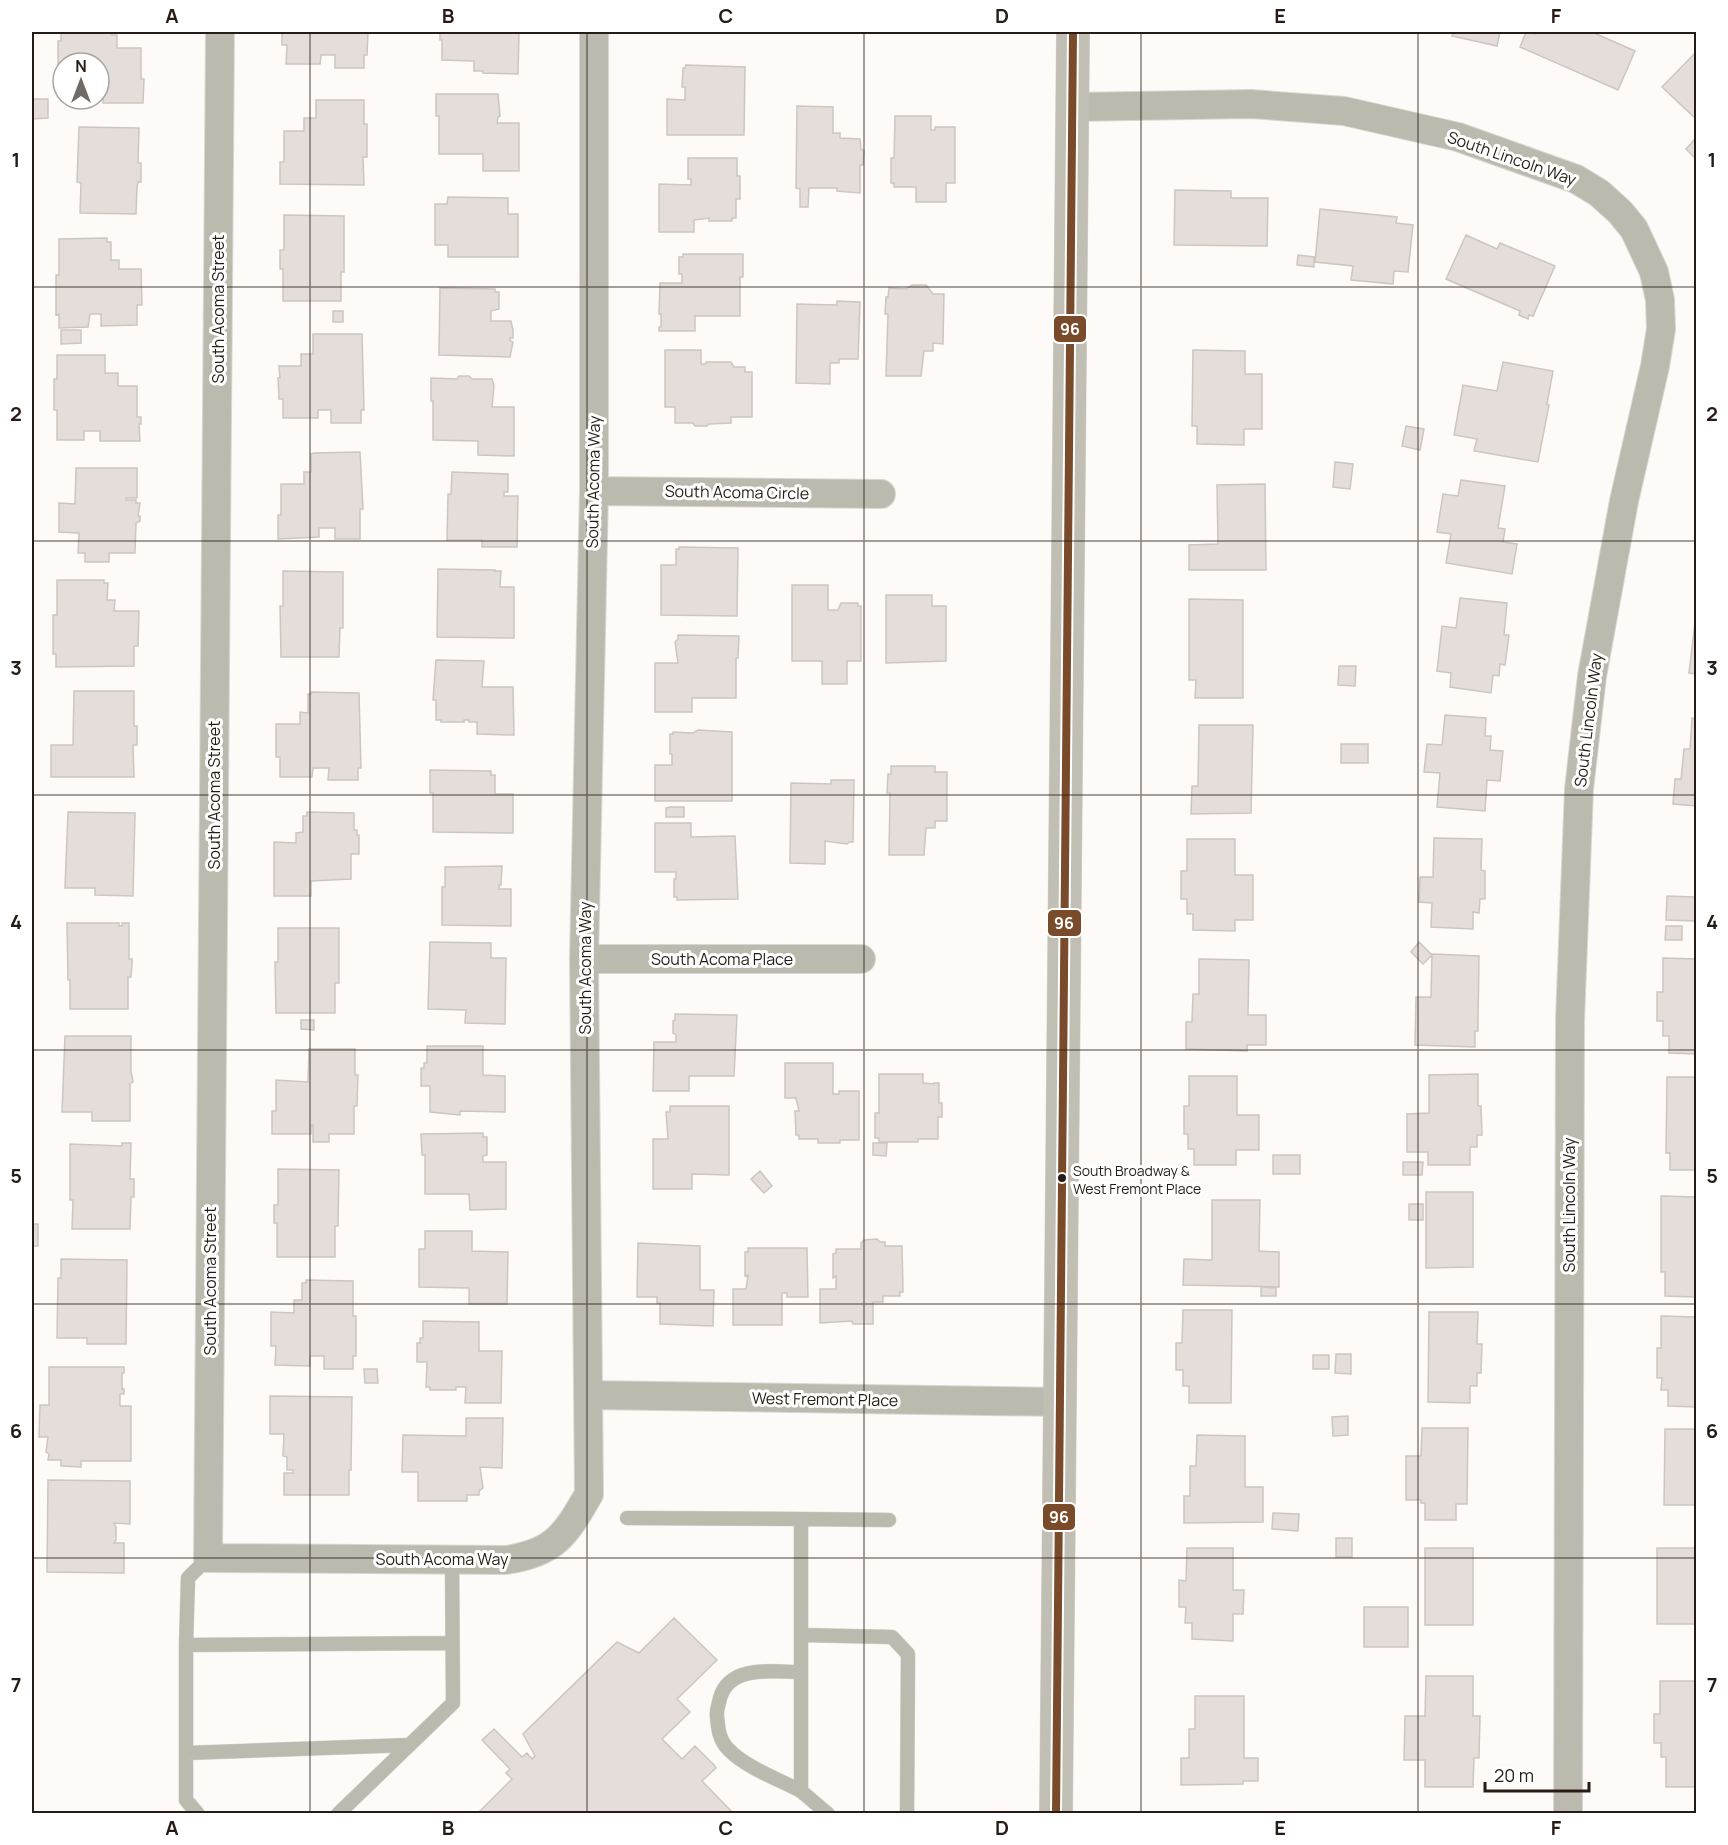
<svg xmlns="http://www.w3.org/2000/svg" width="1728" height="1845" font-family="Manrope,sans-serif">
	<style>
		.building { fill: #e4ddd9; stroke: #ccc6c1; stroke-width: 1.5 }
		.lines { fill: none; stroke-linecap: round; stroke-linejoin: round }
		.lane-casing { stroke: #dad6d5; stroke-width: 15 }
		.street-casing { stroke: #dad6d5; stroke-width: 30 }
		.primary-casing { stroke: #dad6d5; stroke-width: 34 }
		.lane { stroke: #bcbaae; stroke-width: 14 }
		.street { stroke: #bcbaae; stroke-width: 28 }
		.primary { stroke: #c1beb4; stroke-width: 33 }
		.bus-1-casing { stroke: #fff; stroke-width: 12 }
		.bus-1 { stroke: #7a4b2a; stroke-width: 8 }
		.grid { fill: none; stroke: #261c15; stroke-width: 1.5; stroke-opacity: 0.55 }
		.bus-dot { fill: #261c15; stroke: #fff; stroke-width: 2 }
		.labels { text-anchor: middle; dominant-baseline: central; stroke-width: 6; stroke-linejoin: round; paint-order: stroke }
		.bus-label { font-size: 14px; fill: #261c15; stroke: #fff; text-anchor: start }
		.street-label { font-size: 16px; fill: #261c15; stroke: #fff }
		.line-badge { stroke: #fff; stroke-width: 2 }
		.badge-label { font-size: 16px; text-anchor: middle; font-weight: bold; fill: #fff }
		.neatline { fill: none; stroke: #261c15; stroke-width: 2 }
		.grid-label { font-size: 20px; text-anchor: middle; font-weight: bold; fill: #261c15 }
	</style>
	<rect width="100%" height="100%" fill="#fdfaf8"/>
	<path class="building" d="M61 32H112V35H117V48H141V79H144L143 103H103V91H99V63H63V99H87V101H61V72H58V41H61Z
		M282 32H368L367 55H364V68H335V55H321L320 64H286L287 45H282Z
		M440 32H519L518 74 483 73V71H474V61L442 60V40H440Z
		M1453 32H1500L1497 46 1452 36Z
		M1526 32 1536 34 1537 32H1592L1635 51 1618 90 1520 47Z
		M1696 52V119L1662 87Z
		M686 65 745 67 744 135H667V99L685 100V87H682L683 68H685Z
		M436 94H498L500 116 498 117 497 123H519V171H483V154H439V116H436Z
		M32 99H48V118L32 119Z
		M316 100H364V124H367V157H363L364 185 280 184V162H284V131H304V118H316Z
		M797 106 833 107V133H840V138L860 139 861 149 864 151 863 165H860V193L837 191V188H809L808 207H800V189L796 188Z
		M895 116H931V130H935V127H955V183H946V202H916V187H894V183H891V158H894Z
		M79 127 139 128 138 163H141V182H138L137 187 136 214 80 213 81 183 77 182Z
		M1696 138V159L1686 149Z
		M688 158H737V176H740V199H736V218H732V221H709V218L694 220V232H659V184L691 185V179H688Z
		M1175 190 1231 191V198H1268L1267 246 1174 245Z
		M448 197 508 198V214H518V257H448V245H435V204H447Z
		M1320 209 1397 217 1396 223 1413 225 1408 272 1394 271 1393 284 1351 280 1353 266 1315 262Z
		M284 215 344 216V272H341V301H283V269H280V250H284Z
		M1466 235 1497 249 1500 243 1555 266 1533 316 1529 315 1528 319 1519 315 1520 311 1446 279Z
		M107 238V242H111V260H119V269H141L142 305H137V325L101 326V314H90L88 327 59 328V314L56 315V275H59V239Z
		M683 254H743V277H740V316H695V331H659V327H661V314H659L660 283H682V274H679V257H683Z
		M1298 255 1314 257V267L1297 265Z
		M912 285H926L933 294H944L943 344 933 343V351H924L921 376H886L888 314H885L886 297H888L889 288 906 289Z
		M440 288 495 289V292H499V309L491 311V321H511L513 330V338H510V341L513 342 510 357 439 355Z
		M837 301 860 302 858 359H839V363H830V384L796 383 797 304 837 305Z
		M333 311H343V322H333Z
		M61 330H81V343L61 344Z
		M313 334H362L364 410H361V423H331V410H318V418H283V399H279L278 378H280L279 366H301V354H313Z
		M665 350H701V364H706V362H731L734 367H745V372H752V417H731V423L709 424 707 426H695L693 423H675V407H665Z
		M1193 350 1245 351V374H1262V429H1244V445L1197 444V426H1192Z
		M57 355H105V373H118V386H137V417H141V424H139L140 441H100V431H84V440H57V410H54V379H57Z
		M1503 362 1553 371 1547 404 1549 405 1538 462 1474 451 1477 439 1454 435 1463 385 1497 391Z
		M459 376H469L472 379H492L494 386 492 407H514V456L478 455V441L433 440V401H431V378L457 379Z
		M1406 426 1424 429 1420 450 1402 446Z
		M360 452 363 509H360V539H335V528H319V537L278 539V515H281V484H304V472H311V454L314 453Z
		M1335 462 1353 464 1350 489 1333 487Z
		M76 468H137V498H126V500H136V503H140L138 516H140V521L136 523 135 553H109V562H85V553H78L79 533 59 532V503L75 504Z
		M452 472 508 474V492H504V496H518L517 547H482V540H447L448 494H451Z
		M1461 480 1505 486 1498 528 1505 529 1503 542 1517 544 1512 574 1446 563 1451 534 1437 532 1443 494 1458 496Z
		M1265 484 1266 570H1189V545L1218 544 1217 485Z
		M679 547 738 548 737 616 661 615V565H676V549H679Z
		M438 569 495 570V571H501L500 587H514V638L437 637Z
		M283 571 343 572V628H340L339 657H281L280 606H283Z
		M57 580H104V583H108L107 600H115L114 611H139L138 646H134V666L56 667V654H53V615H57Z
		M792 585H828V610H838L841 603H858V606H861V661H847V684H822V661H792Z
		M886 595H932V606H946V661L886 663Z
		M1460 598 1507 603 1504 635H1509L1505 665 1500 664 1499 676 1493 675 1491 693 1450 687 1451 673 1437 671 1442 626 1456 628Z
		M1189 599 1243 600V698H1195L1196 680H1189Z
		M1696 614V674L1689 673Z
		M678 635 739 636 738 658H736V698H692V712H655V663H678L675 642 678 639Z
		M436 660 484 661 482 687H513L514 735 477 734V722H469V720H464V722H441V720H436V700H433Z
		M1339 666H1356L1355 686 1338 685Z
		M74 691H134V726H137V745H133L134 777H51V745H73Z
		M311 692 359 693 361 768H358V780H328L329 768H313L312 777H280V757H276V724H300V712L308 713V694H311Z
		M1445 715 1486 718 1485 736H1491L1490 750 1503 751 1500 781 1487 780 1485 811 1437 807 1440 773 1424 772 1427 744 1442 745Z
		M1692 718 1696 719V806L1673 804 1675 779H1681L1684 749H1690Z
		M1199 725H1253L1251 813 1191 814 1192 786H1198Z
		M698 730 732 732V801H655V765H672V754H670V734H673V732L693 733Z
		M1341 744H1368V763H1341Z
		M891 766H935V772H947V821H935V828H926L924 855H889L890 793H887L888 774H891Z
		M430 770 491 771V775H495V794H513V833L433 832V793H430Z
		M831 780H854L853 842H849L847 844 825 841V864L790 863 791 783 831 784Z
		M670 807H684V817H666V808Z
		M68 812 135 813 133 896 95 895V888H65Z
		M307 812 354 813V830H357V835H359V854H351V879L311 881V896H274V842L296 843V833L303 832V816H307Z
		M655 823H691V837L735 836 738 899 677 900V897H674V879H676V872H655Z
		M1434 838 1482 839 1481 870 1485 871V899H1480L1479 913 1473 912V929L1431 927 1432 903 1419 902 1420 877H1433Z
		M1187 839H1235V875H1253V920H1235V931L1193 930V914H1187V899H1181V871H1187Z
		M1696 859V921L1666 920 1667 896 1695 897Z
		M502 866 501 885H499V889H511V926L442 925V887H445V867Z
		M67 923H119V926H122V923H129V959H132V964L131 977H128V1009H70V980H68Z
		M1666 926H1682V940H1665Z
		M278 928H339V983H335V1013H276L275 962H278Z
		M430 942 491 943V958H506L505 1024 465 1023 466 1010 428 1009Z
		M1419 942 1432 955 1423 964 1411 952Z
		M1432 954 1479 956 1478 1022V1031H1475V1047L1415 1045 1416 997H1431Z
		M1663 958 1696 959V1054L1669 1053V1036H1663V1021H1657V992H1663Z
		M1199 959 1249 960 1248 1015H1266V1045H1247V1051L1186 1049V1022H1192L1193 994H1199Z
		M675 1014 737 1015 734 1076H689V1091H653L654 1042H676V1035L673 1033V1021L675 1020Z
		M301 1020H314V1030L301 1029Z
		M65 1036H131V1071L133 1082 130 1084V1121H92V1112H62Z
		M427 1046H483V1075L505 1076V1112L460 1111V1115L430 1112V1086H421V1068H424V1063H427Z
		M309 1049H355V1075H358L357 1106H354V1134H329V1142H313V1125H311V1134H272V1111H276V1080L308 1082Z
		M785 1063H833V1094H839V1091H859V1140H840V1143H818V1139H799V1135H796L795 1111H799L796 1098H785Z
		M879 1074H923V1083L934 1084V1083H939V1103H942V1117H938V1139H918V1142H879V1138H875V1113H879Z
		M1478 1074V1106H1481L1482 1135H1477V1147H1470V1165H1428V1152H1407V1114L1429 1113V1075Z
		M1189 1076H1237V1115H1259V1150H1236V1165H1194V1149H1188V1134H1184V1106H1189Z
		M1667 1077H1696V1170H1670V1153H1666Z
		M670 1106H729V1175L692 1174V1189H653V1139H668L666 1112H670Z
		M483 1133V1137H487V1155L483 1156V1162H506V1209L470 1210 469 1194H425V1155H422L421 1134Z
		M122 1143H131L130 1179H134V1197H131L130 1229H72L73 1200H70V1144L122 1146Z
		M873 1143H887L886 1156 873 1155Z
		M1273 1155H1300V1174H1273Z
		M1403 1162H1423L1422 1175H1403Z
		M278 1169 339 1170 338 1226H335V1257H277V1223H274V1205H278Z
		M760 1171 772 1186 764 1193 751 1179Z
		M1426 1192H1473V1267L1426 1268Z
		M1661 1196 1696 1197V1297L1665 1296V1272H1661Z
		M1212 1200H1260L1259 1251 1279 1252V1287L1183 1285 1184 1259 1212 1260Z
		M1409 1204H1423V1220H1409Z
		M32 1224H38V1246H32Z
		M425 1231H472V1251L508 1252 507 1304H469V1288L419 1287V1249H425Z
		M877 1239 880 1242H885V1246H902L903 1292H900V1296H883V1302H873V1324H853L852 1321 820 1323V1289H836V1276L833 1278V1254L836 1253V1249H861V1243L864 1240Z
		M638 1243 700 1246V1290H714L713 1326 660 1324V1303H657V1297H637Z
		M748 1248H807L808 1297H787V1293H782V1325H733V1289H746L748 1275 745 1276V1252H748Z
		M61 1259 127 1260 126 1344H87V1338H57L58 1278H61Z
		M306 1280 353 1281V1316H356V1356H353V1369H324V1356H310V1366L275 1365 276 1346H271V1312L294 1313V1300H302V1283H306Z
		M1261 1287 1276 1288V1296H1261Z
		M1183 1310H1232L1231 1403H1189V1386H1183V1370H1176V1343H1182Z
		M1429 1312H1478L1477 1344H1482L1481 1373H1477V1386H1470V1403L1428 1402Z
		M1661 1316 1696 1317V1407L1668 1406V1390H1661L1662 1378H1657V1348H1661Z
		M423 1321 479 1322V1351H502L501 1403H465L466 1387H456V1390H430V1387H426L427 1362H417V1343H420V1338H423Z
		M1336 1354H1351V1374L1335 1373Z
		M1313 1355H1329V1369H1313Z
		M49 1367H124V1373H122V1389H124V1394H120V1406H131V1461H81V1467L61 1466V1460H48L49 1454 46 1452 48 1437H39L40 1405H49Z
		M364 1369H377L378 1383H365Z
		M270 1396 352 1397 351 1470H349V1495H284V1473H293V1470H287V1457L283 1456 284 1434H270Z
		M1348 1416V1435L1333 1436 1332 1417Z
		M466 1418H503L502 1468 480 1467 483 1488 479 1491V1495H467V1501H418V1472H402L403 1435 466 1436Z
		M1422 1428H1468L1467 1504H1456V1520H1425V1503H1421V1500H1406V1456H1421Z
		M1665 1429H1696V1505H1664Z
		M1197 1435 1245 1436V1487H1263V1522L1184 1523V1496H1190V1466H1196Z
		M48 1480 130 1481V1524L114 1523 116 1527V1540L114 1543H124V1573L47 1572Z
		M1273 1513 1299 1514 1298 1531 1272 1529Z
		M1336 1538H1352V1557H1336Z
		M1187 1548H1233V1590H1244L1243 1614H1233V1641L1192 1639V1623H1185L1186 1607H1179V1580L1186 1581Z
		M1425 1548H1473V1625H1425Z
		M1657 1548H1696V1624H1657Z
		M1364 1607H1408V1647H1364Z
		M674 1618 717 1660 677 1699 690 1712 662 1739 682 1759 695 1746 714 1765 716 1768 702 1781 734 1814H477L512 1779 506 1773 510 1769 482 1740 494 1729 522 1757 527 1753 532 1759 535 1756 523 1734 617 1642 639 1653Z
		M1426 1676H1473V1716H1480L1479 1758H1474L1473 1787H1425V1760H1404L1405 1716H1425Z
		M1660 1681H1696V1787H1666V1757H1661V1743H1654V1714H1660Z
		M1195 1696H1244V1758H1258V1781H1243V1784L1181 1785V1758H1189V1729H1195Z"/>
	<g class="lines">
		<defs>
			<path id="lane" d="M627 1518 801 1519V1635
				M801 1519 889 1520
				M186 1645 452 1643
				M801 1672C774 1672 730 1664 720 1698 719 1704 716 1710 717 1716 718 1729 719 1740 729 1750 747 1768 778 1779 801 1791
				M186 1753 409 1745
				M198 1814 186 1800V1645L188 1578 208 1558
				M338 1814 453 1703 452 1559
				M828 1814 801 1791V1635L892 1637 908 1654 907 1814"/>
			<path id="street" d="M220 32 208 1558 506 1560C555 1553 566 1534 589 1494L584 959 594 491V32
				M1072 107 1251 104 1344 111 1458 137 1576 179 1599 193 1620 212 1634 229 1654 272 1660 300 1661 329 1655 366 1624 501 1592 676 1579 789 1570 1020 1568 1814
				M594 491 881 494
				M584 959H861
				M589 1395 1060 1402"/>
			<path id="primary" d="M1056 1814 1073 32"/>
		</defs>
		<use href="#lane" class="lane-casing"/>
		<use href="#street" class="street-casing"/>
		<use href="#primary" class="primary-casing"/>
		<use href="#lane" class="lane"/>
		<use href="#street" class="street"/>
		<use href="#primary" class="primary"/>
		<defs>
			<path id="bus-1" d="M1056 1814 1073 32"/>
		</defs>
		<use href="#bus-1" class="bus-1-casing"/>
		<use href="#bus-1" class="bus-1"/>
	</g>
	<path class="grid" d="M310 32V1814M587 32V1814M864 32V1814M1141 32V1814M1418 32V1814M32 287H1696M32 541H1696M32 795H1696M32 1050H1696M32 1304H1696M32 1558H1696"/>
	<circle class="bus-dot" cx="1062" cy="1178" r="5"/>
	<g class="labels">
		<g class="bus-label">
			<text x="1073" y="1170">South Broadway &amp;<tspan x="1073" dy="18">West Fremont Place</tspan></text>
		</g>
		<g class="street-label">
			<text transform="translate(1512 158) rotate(19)">South Lincoln Way</text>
			<text transform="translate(218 309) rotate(-90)">South Acoma Street</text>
			<text transform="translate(593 482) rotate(-89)">South Acoma Way</text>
			<text transform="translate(737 492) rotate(1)">South Acoma Circle</text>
			<text transform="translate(1588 720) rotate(-83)">South Lincoln Way</text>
			<text transform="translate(214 795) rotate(-90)">South Acoma Street</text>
			<text x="722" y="959">South Acoma Place</text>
			<text transform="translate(585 968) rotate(-90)">South Acoma Way</text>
			<text transform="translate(1569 1205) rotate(-90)">South Lincoln Way</text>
			<text transform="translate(210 1281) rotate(-90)">South Acoma Street</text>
			<text transform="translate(825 1399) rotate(1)">West Fremont Place</text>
			<text x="442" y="1559">South Acoma Way</text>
		</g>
	</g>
	<g class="line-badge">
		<rect x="1053" y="315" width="34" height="28" rx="6" fill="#7a4b2a"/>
		<rect x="1047" y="909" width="35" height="28" rx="6" fill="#7a4b2a"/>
		<rect x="1042" y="1503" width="34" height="28" rx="6" fill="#7a4b2a"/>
	</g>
	<g class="badge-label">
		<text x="1070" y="335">96</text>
		<text x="1064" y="929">96</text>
		<text x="1059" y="1523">96</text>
	</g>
	<rect width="1728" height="1845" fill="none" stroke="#ffffff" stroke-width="66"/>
	<g transform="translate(81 81)"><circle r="28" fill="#ffffff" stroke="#a8a4a1" stroke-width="1.5"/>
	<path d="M0-4.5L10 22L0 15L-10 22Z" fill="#716a64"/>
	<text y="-9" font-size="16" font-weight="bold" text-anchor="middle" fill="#261c15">N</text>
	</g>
	<path d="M1485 1782v9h104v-9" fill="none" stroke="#261c15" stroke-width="3"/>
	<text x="1494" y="1782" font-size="18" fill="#261c15" stroke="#ffffff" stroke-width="4.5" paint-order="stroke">20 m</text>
	<rect x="33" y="33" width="1662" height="1779" class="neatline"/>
	<g class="grid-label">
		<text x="172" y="23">A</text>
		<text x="448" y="23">B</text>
		<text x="726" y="23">C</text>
		<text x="1002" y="23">D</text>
		<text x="1280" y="23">E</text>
		<text x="1556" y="23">F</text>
		<text x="16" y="167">1</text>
		<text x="1712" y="167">1</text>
		<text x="16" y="421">2</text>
		<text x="1712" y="421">2</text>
		<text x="16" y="675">3</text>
		<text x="1712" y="675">3</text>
		<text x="16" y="929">4</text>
		<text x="1712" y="929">4</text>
		<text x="16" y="1183">5</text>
		<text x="1712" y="1183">5</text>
		<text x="16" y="1438">6</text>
		<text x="1712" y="1438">6</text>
		<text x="16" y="1692">7</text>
		<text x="1712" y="1692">7</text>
		<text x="172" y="1835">A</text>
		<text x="448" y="1835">B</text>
		<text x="726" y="1835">C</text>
		<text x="1002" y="1835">D</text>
		<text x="1280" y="1835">E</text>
		<text x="1556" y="1835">F</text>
	</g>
</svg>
